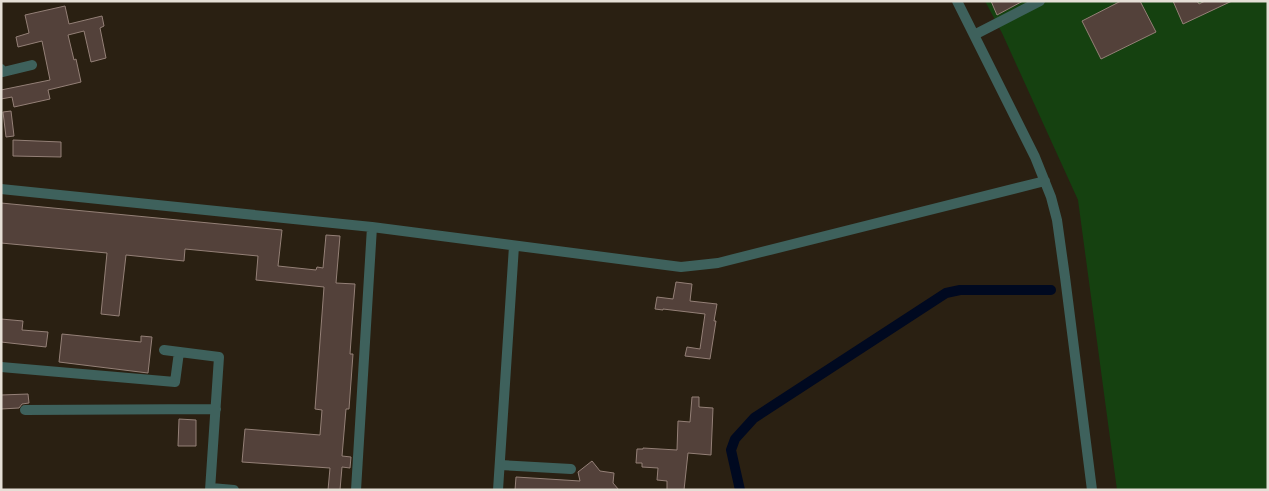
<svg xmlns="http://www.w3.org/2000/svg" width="1269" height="491" font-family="'Sofia Sans Condensed',sans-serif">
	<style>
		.green { fill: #154110 }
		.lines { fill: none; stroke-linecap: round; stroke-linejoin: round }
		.canal { stroke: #000920; stroke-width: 10 }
		.building { fill: #53413a; stroke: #948077 }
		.minor { stroke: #3e615c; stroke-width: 10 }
	</style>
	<rect width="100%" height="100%" fill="#2a2012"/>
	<path class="green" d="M985 1H1268V490H1117L1078 200 1002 33Z"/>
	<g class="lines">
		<path class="canal" d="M740 490 731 450 735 439 754 418 946 293 960 290H1051"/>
	</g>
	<path class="building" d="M991 1H1023L997 15Z
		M1121 1H1140L1156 32 1101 59 1082 21Z
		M1173 1H1197L1199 4 1205 1H1232L1183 24Z
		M65 6 69 24 102 16 104 26 100 28 106 58 91 62 84 31 68 35 74 60 76 59 81 82 48 90 50 99 14 107 12 97 1 99V90L50 80 42 41 18 47 16 37 29 33 25 15Z
		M11 111 14 136 6 137 3 112Z
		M13 140 61 142V157L13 156Z
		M1 203 282 230 278 266 316 270 317 267 323 268 326 235 340 236 336 283 355 284 350 354H353L349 409H346L342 456 351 457 350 468 342 467 340 490H328L330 468 242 462 245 429 320 435 322 410 315 409 324 287 256 280 258 256 185 249 184 261 126 255 119 316 101 314 107 253 1 243Z
		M676 282 692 284 690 301 717 304 714 321H716L710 359 685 356 687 347 700 349 705 314 663 309V310L655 309 657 297 673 299Z
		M1 319 23 321 22 330 48 332 46 347 1 342Z
		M62 334 141 342V336L152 337 148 373 59 362Z
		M28 394 29 403 22 404 19 408 1 409V395Z
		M692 397H699V407L713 408 711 455 688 453 684 490H667V481L657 480 658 468 642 467V463H636L637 449H643V448L677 450 678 421 690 422Z
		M179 419 196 420V446H178Z
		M592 461 600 471 614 473 613 483 619 490H515L516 477 580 481 578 472Z"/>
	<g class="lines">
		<path class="minor" d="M957 1 1035 157 1051 197 1057 220 1065 277 1092 490
			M974 35 1040 1
			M1 69 3 72 32 65
			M1 189 372 227 681 267 718 263 1045 181
			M164 350 219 357 210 490
			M1 367 175 382 179 352
			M25 410 216 409
			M500 465 571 469
			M211 488 234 490
			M356 490 372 227
			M498 490 514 246"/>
	</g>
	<rect width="1269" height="491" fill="none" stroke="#e5dfd6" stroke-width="5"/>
</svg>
